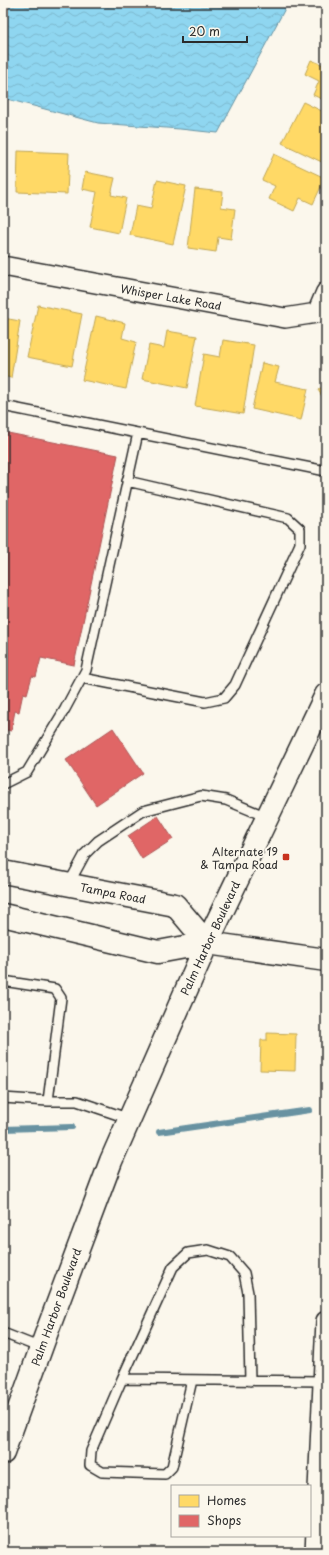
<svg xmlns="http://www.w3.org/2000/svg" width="329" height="1555" font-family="'Playpen Sans',sans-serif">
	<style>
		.water { fill: url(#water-waves); stroke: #6792a1 }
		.homes { fill: #ffd966; stroke: #bfa554 }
		.shops { fill: #e06666; stroke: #aa5454 }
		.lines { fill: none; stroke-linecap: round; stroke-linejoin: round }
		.stream { stroke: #6792a1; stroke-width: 6 }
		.lane-casing { stroke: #2b2b2b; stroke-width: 12 }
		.street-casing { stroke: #2b2b2b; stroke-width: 22 }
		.secondary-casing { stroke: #2b2b2b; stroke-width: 25 }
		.lane { stroke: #fbf7ec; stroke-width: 9 }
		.street { stroke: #fbf7ec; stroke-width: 19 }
		.secondary { stroke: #fbf7ec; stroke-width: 22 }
		.poi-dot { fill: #c8321e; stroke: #fbf7ec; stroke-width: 1.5 }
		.labels { text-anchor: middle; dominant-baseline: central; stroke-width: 4; stroke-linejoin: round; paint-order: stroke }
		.street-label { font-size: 11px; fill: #2b2b2b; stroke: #fbf7ec }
		.poi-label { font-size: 11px; fill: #2b2b2b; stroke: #fbf7ec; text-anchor: end }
	</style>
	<defs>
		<pattern id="water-waves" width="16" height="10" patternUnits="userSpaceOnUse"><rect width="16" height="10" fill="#8fd6f0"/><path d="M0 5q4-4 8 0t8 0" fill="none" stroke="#7cb8ce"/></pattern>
	</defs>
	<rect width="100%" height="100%" fill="#fbf7ec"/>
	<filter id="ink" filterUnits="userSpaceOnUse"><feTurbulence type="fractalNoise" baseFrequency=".025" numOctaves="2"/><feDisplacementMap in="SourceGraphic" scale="8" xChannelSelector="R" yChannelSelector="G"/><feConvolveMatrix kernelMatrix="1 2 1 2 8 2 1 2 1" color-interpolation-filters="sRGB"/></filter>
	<g filter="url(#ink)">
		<path class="water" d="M3 3H288L218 133 180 129 98 123 3 98Z"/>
		<path class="homes" d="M311 60 326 66V101L313 95 319 81 305 74Z
			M303 102 326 113V164L282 143Z
			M18 151 69 153 67 194 17 192Z
			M274 154 325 178 313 204 300 198 294 211 269 199 275 186 262 180Z
			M85 172 115 178 111 195 126 198 119 233 90 227 97 192 82 189Z
			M157 180 186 186 173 244 130 235 136 206 151 209Z
			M195 189 223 192 221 207 235 209 231 239 218 237 216 252 188 248Z
			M38 305 82 314 72 366 27 357Z
			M96 316 125 323 122 338 136 342 126 389 82 380Z
			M3 318 20 321 11 378 3 376Z
			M167 331 197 336 187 388 142 379 149 345 164 348Z
			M223 340 254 345 243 414 195 406 204 354 220 357Z
			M262 363 279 367 275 382 308 389 301 420 252 409Z
			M326 384V402L318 390Z
			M267 1033 296 1034 295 1071 260 1070 261 1040H267Z"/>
		<path class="shops" d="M3 432 118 455 74 665 41 658 36 677 32 676 27 694 23 693 19 712 15 711 11 731 7 730 3 745Z
			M113 728 143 773 96 805 66 760Z
			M158 816 173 839 142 859 128 836Z"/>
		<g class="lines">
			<path class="stream" d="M3 1129 72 1127
				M159 1132 310 1110"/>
			<defs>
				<path id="lane" d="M3 406 326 471
					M82 678 205 702 224 698 235 685 300 544V529L288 518 127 481
					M3 784 27 772 65 709 86 670 138 433
					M71 885 73 876 85 854 98 841 143 811 201 796 226 800 267 817
					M3 981 55 989 61 998 48 1101H77L130 1119
					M3 1098 48 1101
					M3 1333 41 1348
					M122 1379 173 1267 188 1253 208 1250 230 1257 244 1273 248 1293 250 1381
					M192 1380 172 1467 165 1474 102 1472 90 1465 91 1451 122 1379 323 1381"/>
				<path id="street" d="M3 266 285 318 317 313 326 292
					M315 1552 326 1321"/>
				<path id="secondary" d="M3 872 175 905 207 943
					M3 915 158 952 207 943 326 960
					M3 1453 48 1329 111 1161 207 943 326 695"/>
			</defs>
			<use href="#lane" class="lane-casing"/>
			<use href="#street" class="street-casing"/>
			<use href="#secondary" class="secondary-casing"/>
			<use href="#lane" class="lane"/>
			<use href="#street" class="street"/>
			<use href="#secondary" class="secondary"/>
		</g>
	</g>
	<rect class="poi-dot" x="282" y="853" width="8" height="8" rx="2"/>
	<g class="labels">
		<g class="street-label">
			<text transform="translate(171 297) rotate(10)">Whisper Lake Road</text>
			<text transform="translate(113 893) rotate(11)">Tampa Road</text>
			<text transform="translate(210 938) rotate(-65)">Palm Harbor Boulevard</text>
			<text transform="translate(56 1307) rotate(-70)">Palm Harbor Boulevard</text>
		</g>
		<g class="poi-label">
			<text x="278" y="851">Alternate 19<tspan x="278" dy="13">&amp; Tampa Road</tspan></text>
		</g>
	</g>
	<rect width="329" height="1555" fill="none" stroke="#fbf7ec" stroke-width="16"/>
	<rect x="8" y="8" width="313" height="1539" fill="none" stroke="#2b2b2b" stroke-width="1.5" filter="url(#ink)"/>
	<rect x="171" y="1485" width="140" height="52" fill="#fbf7ec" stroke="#a8a59f"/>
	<rect x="179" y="1495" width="20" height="12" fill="#ffd966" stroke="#a8a59f"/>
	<text x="207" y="1505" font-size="12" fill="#2b2b2b">Homes</text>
	<rect x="179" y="1515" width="20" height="12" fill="#e06666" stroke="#a8a59f"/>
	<text x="207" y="1525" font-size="12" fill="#2b2b2b">Shops</text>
	<path d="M183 36v6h64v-6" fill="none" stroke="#2b2b2b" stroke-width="2"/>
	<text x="189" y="36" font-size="12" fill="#2b2b2b" stroke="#fbf7ec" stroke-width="3" paint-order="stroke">20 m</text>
</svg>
